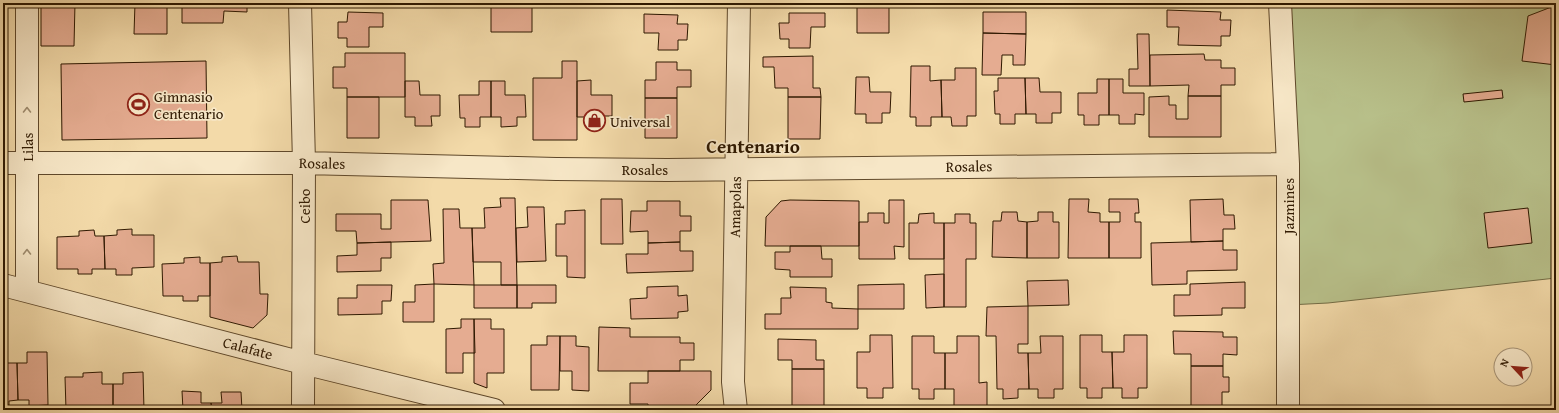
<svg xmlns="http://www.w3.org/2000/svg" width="1559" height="413" font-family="'Gentium Book Plus',serif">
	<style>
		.green { fill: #b8c08a; stroke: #736c45 }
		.building { fill: #e5ac91; stroke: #2e1800 }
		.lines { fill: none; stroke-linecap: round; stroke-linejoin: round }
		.street-casing { stroke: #5f482a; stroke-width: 24 }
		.street { stroke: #f7e7c7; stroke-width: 22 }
		.oneway { stroke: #9d8a6d }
		.labels { text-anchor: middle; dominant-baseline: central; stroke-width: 3.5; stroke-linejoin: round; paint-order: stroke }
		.poi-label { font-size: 15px; fill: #2e1800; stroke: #f7e7c7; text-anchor: start }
		.street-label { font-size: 15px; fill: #2e1800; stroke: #f7e7c7 }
		.district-label { font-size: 19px; font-weight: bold; fill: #2e1800; stroke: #f7e7c7 }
	</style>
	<rect width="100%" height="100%" fill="#f3daa9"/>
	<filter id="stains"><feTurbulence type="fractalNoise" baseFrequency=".005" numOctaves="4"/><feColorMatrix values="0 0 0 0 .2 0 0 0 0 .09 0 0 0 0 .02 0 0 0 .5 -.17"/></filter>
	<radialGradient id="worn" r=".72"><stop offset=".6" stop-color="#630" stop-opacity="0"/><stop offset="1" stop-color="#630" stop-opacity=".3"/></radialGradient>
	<path class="green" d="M1280 3H1556V278L1328 303 1288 305Z
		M3 181H4L3 273Z"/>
	<path class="building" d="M41 3H75L74 46H41Z
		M135 3H167V34H134Z
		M182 3H247V12L224 11 223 23H182Z
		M347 3H406L369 4Z
		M491 3H532V32H491Z
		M789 3H827V5L789 4Z
		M857 3H889V33H857Z
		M1554 3H1556V65L1522 61 1528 16 1554 6Z
		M1167 10 1221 12 1220 20H1231L1230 36H1221V46L1178 45 1179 27H1167Z
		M348 12 383 13V27H369V47H347V38H338V22H347Z
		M983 12H1026V34L983 33Z
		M789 13H825V27H811L810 48H789V39H780L779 23H789Z
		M644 14 678 15 677 24H688L687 40H678V50H658L659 33H644Z
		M983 33 1026 34 1025 65H1013V55H1002L1001 75H982Z
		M1137 34H1149L1150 86H1129V69H1138Z
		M345 53H405V97H347V88H333V67H345Z
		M1204 54 1205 60H1221V68H1235V85H1221V96H1188L1189 85 1150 86V55Z
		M813 56V88H820L821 97H788V88H775L774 67H763V57Z
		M206 61 207 138 62 140 61 64Z
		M562 61H577V140H533V78H562Z
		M656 62H677V70H691V87H677V98H645V80H656Z
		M911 66H930V81L941 80 942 117H931V126H916V117H910Z
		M955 68H976V116H967V126H952L951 117H942L941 80H955Z
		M856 77H869L870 92H891L890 113H882V123H866V114H855Z
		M998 78H1025L1026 114H1015V124H1000V114H995L994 91H998Z
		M1025 78H1039L1040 92H1061V113H1052V123H1036V114H1026Z
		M1097 79H1109V115H1099V125H1084V115H1078V93H1097Z
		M1109 79H1123V93H1144V115L1135 114V124H1119V115H1109Z
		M591 80V95H612V116H603V126H588V117H577V81Z
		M405 81H419L420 95H440V116H431L432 126H415V117H405Z
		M479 81H491V117H480V127H465V118H460L459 95H479Z
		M491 81H505V95H525L526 117H517V126L501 127V117H491Z
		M1502 90 1503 98 1464 102 1463 94Z
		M1169 96V105H1176V119H1188V96H1221V137H1149V97Z
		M347 97H379V138H347Z
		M788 97H821L820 139H788Z
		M645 98H677V138H645Z
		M500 198H515L517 285H501V262H473L472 228H485L484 208 501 207Z
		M601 199H622L623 244H601Z
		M1069 199H1089L1088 212 1100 213V222H1109V258H1068Z
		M1109 199H1138L1139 213H1135V222H1141V258H1109V222H1120V212H1109Z
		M1223 199 1224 215H1234L1235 229H1223V241L1191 242 1190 200Z
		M391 200H428L431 241 357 243 356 231H336V214H381V229H391Z
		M790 200 859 201V246H765L766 217 781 201Z
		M889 200H904V247L894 246 895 259H859V222H868V213H884V223H889Z
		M647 201H680V216H691V231H680V242L648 243V231L630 232 631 211H647Z
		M527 207H544L546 261 517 262 516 228 528 227Z
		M1528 208 1532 243 1488 248 1484 213Z
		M443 209H459L460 228H472L474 285 434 284 433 264 444 263Z
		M585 210V278L567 277V256H556V224H565V211Z
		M1002 212H1017L1018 221 1027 222V258L992 257 993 221H1001Z
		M1038 212H1053V222H1059V258H1027V222L1038 221Z
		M934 213V223H944V259H909V223H918L919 214Z
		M955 214H970V223H976V259H966V307H944V223H955Z
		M132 229V235H154V267L132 268V275H116V269H105L104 236 117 235V230Z
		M94 230 95 236H104L105 269H92V274H78V269H57V237L79 236V231Z
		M1223 241V250H1237V270L1187 271V284L1152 285 1151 243Z
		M391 242V258H381V271L337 272V256L357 255V243Z
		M680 242V251H693V271L627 273 626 254H648V243Z
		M790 246H821L822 259H832V277H790V270L775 269V252H790Z
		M237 256 238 262H259L260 294H268L267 315 253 328 210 317V263L222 262V257Z
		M200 257V263H210V296H198V301H183V296H163L162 264 184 263V258Z
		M944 274V307L926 308 925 275Z
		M1068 280 1069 305 1028 306 1027 281Z
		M1245 282V308H1222V315L1174 316V295H1190V284Z
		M434 284V322H403V302H415V285Z
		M904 284V309H858V285Z
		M357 285H392L391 301H382V314L338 315V298H357Z
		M474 285H517V308H474Z
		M517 285H556V303H532V308H517Z
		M678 286V296L687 295 688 311 678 312V318L631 319 630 299 647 298V287Z
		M790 287 826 288V302L832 303V308L858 309V329H765V314H781V298H791Z
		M1028 306V344H1018V353H1028L1029 389H1018V398L1003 399V389H997L996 336H986L987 307Z
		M461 319H474L475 353H463V373H446V329L461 328Z
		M474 319H491V329H504V373H487V388L474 383Z
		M599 327 630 328V337H680V343H694V360H680V371H598Z
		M1173 331 1223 332V337H1237V355L1223 354V366H1191V354H1174Z
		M870 335H892L893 388H883V398H867V388H857V352H870Z
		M1080 335H1102V352H1112L1113 388H1102V398H1087V388H1080Z
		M1124 335H1147V388H1138V398H1122V388H1113L1112 352H1124Z
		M547 336H560L559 390H531V345H547Z
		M560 336H576V346L589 347V391L572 390V371H560Z
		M912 336H934V353H945V389H934V399H919V389H912Z
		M957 336H979V383L987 382V410H954V389H945V353H957Z
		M1040 336H1063V389H1054V398H1038V389H1029L1028 353H1041Z
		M778 339 816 340V360H824V369H792V360H778Z
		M3 351H6V363H17L18 400 9 401V405H3Z
		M27 352H47L48 405 29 406V400H18L17 363H27Z
		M1191 366H1223V377H1229V392H1222V406H1191Z
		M792 369H824V410H792Z
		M648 371H711V390L691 410H648V404H630V383H648Z
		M102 372V384H113V410H66L65 377H83V373Z
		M143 372 144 410H113V384H123V373Z
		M182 391 201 392V403H211L212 410H183Z
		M221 392H241L242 410H212L211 403H222Z"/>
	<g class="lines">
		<defs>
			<path id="street" d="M300 3 304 163 303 410
				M1280 3 1288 164V410
				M3 163H304L556 169 667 170 1288 164
				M3 285 303 363 494 410
				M27 291V3
				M736 410 733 382 739 3"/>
		</defs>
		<use href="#street" class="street-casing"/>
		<use href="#street" class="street"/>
	</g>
	<defs><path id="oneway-chevron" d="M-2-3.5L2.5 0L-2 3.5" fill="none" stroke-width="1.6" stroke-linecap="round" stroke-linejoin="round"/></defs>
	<g class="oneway">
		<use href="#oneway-chevron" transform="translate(27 110) rotate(-90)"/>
		<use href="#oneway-chevron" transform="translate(27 252) rotate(-90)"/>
	</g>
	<defs>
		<symbol id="stadium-ring" viewBox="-11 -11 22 22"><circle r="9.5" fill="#f7e7c7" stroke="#8f2418" stroke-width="1.5"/><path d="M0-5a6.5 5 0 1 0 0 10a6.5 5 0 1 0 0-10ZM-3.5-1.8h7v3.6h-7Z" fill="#8f2418"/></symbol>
		<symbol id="shop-ring" viewBox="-11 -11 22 22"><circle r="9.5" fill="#f7e7c7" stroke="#8f2418" stroke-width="1.5"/><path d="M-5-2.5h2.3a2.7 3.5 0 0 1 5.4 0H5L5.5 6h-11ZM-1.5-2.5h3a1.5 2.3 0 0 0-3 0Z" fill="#8f2418"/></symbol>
	</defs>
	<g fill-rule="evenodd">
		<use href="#stadium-ring" x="126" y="92" width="25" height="25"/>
		<use href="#shop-ring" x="582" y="108" width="25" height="25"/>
	</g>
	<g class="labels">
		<g class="poi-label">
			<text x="154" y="96">Gimnasio<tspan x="154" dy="17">Centenario</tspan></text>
			<text x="610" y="121">Universal</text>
		</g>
		<g class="street-label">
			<text transform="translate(27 147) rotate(-90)">Lilas</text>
			<text transform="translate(322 163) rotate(1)">Rosales</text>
			<text transform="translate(969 166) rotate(-1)">Rosales</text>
			<text x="645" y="169">Rosales</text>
			<text transform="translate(304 206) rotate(-90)">Ceibo</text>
			<text transform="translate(1288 206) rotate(-90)">Jazmines</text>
			<text transform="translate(735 207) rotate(-89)">Amapolas</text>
			<text transform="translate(248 348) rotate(15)">Calafate</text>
		</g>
		<g class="district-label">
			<text x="753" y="146">Centenario</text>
		</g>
	</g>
	<rect width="1559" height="413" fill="none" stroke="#f3daa9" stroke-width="16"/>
	<rect x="4" y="4" width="1551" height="405" fill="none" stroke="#2e1800" stroke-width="2"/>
	<rect x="8" y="8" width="1543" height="397" fill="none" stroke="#2e1800"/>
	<g transform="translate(1513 367) rotate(296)"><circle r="19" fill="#f7e7c7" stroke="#a79477"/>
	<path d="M0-3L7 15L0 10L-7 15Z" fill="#8f2418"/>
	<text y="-6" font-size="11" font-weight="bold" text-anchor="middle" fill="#2e1800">N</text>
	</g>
	<rect width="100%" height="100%" filter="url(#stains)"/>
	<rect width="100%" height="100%" fill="url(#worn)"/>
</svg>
